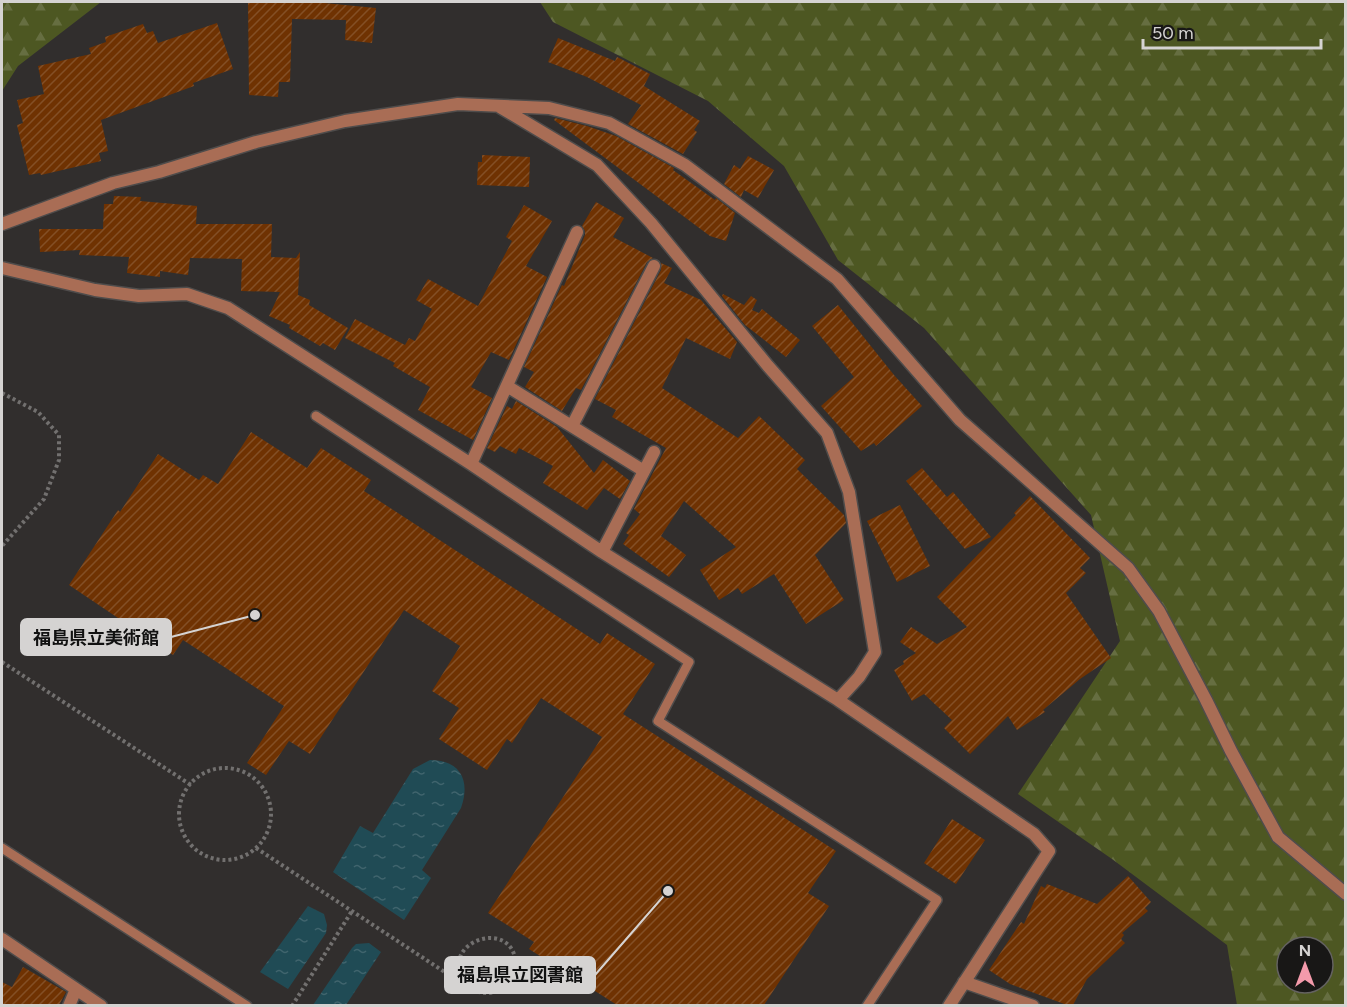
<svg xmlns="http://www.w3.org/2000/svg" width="1347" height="1007" font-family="Figtree,'Noto Sans JP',sans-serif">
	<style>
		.forest { fill: url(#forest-firs); fill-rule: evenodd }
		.water { fill: url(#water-ripples) }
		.building { fill: url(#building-hatch) }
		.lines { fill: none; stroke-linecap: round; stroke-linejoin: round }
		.service-casing { stroke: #4f4c4b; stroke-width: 12 }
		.minor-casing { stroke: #4f4c4b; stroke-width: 15 }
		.path { stroke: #72706f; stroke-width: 4; stroke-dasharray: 3 3; stroke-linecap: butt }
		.service { stroke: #a96d55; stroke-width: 9 }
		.minor { stroke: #a96d55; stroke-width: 12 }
		.leader { fill: none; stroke: #d5d3d2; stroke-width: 2 }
		.callout-dot { fill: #d5d3d2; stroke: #181716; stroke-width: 2 }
		.callout { fill: #d5d3d2; stroke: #d5d3d2; stroke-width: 2 }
		.callout-label { font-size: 18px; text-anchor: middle; font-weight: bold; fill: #111 }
	</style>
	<defs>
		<pattern id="forest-firs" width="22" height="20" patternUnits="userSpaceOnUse" patternTransform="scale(1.5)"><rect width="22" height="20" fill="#4d5722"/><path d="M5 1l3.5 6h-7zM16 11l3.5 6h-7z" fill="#666e41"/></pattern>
		<pattern id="water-ripples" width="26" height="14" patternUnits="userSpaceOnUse" patternTransform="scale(1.5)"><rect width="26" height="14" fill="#204b55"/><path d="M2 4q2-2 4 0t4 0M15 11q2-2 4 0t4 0" fill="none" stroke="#40646d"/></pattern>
		<pattern id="building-hatch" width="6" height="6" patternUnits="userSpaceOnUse" patternTransform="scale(1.5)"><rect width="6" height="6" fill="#6f3202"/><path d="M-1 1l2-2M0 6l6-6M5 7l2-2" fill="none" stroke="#834f26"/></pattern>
	</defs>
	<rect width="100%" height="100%" fill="#312e2d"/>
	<path class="forest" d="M2 2H101L18 66 2 91Z
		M540 2H1345V1005H1237L1227 945 1112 859 1018 794 1120 641 1091 515 924 328 838 260 784 166 708 101 553 22ZM1287 947H1323V983H1287Z"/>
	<path class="water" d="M430 760C460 760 471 780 461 808L422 870 431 878 404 920 333 872 360 826 373 833 413 769Z
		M308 906 324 914 327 925 326 933 288 989 260 972Z
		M369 943 381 952 346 1005H313L352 948 356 944Z"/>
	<path class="building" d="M248 2H314L376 8 372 43 345 40 346 20 292 19 290 82H279L278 97 249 95Z
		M217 23 233 69 193 83 194 86 101 120 108 151 99 153 101 161 41 175 40 173 29 175 17 125 23 123 17 100 44 94 38 66 91 54 89 48 106 42 105 37 143 24 147 33 153 31 158 43Z
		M558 38 615 61 617 57 650 74 644 86 700 121 694 130 697 132 683 154 628 124 641 105 587 77 548 62Z
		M555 118 587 126 616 136 674 168 673 170 715 200 716 198 735 213 726 241 710 236 554 120Z
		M482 155 530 157 529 187 477 185 478 162H482Z
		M748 156 774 170 758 198 744 190 741 197 724 184 734 165 740 169Z
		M114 196 141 197 140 201 197 206 196 224H272L271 257 296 258 300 252 298 295 310 300 309 305 348 328 335 350 323 343 320 346 289 328 290 325 269 316 280 292 241 291 242 259 190 258 188 275 160 271V277L127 273 129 257 79 255 80 250 40 252 39 229H103L104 204H113Z
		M596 202 624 218 613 237 653 258 647 262 581 390 576 388 562 411 525 387 534 372 524 367 562 285 564 286 585 235V231L582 226Z
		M524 205 552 221 526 266 547 277 509 360 491 352 471 387 492 398 473 440 418 410 430 387 393 366 395 363 345 338 355 319 405 345 409 338 415 341 432 309 416 300 428 279 478 306 512 241 506 237Z
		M661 263 672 268 664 283 701 300 737 342 730 359 686 338 662 388 738 438 759 416 805 460 797 469 844 515 846 523 815 555 844 600 806 624 774 574 742 594 738 588 719 600 700 570 736 547 684 501 661 536 686 555 669 577 623 544 629 535 626 533 640 514 634 509 666 448 612 417 616 410 595 399 661 270Z
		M723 294 744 305 751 296 757 300 752 310 759 313 762 309 800 340 786 357 745 325 722 296Z
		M838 305 894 375 922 406 876 446 874 443 861 451 821 406 854 377 812 326Z
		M516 401 557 427 594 473 603 460 630 481 620 499 604 488 587 510 543 483 553 466 519 448 516 454 500 446 495 452 487 448 507 406 512 409Z
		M251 432 307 468 321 448 371 480 364 491 600 644 607 633 655 664 623 714 836 851 808 893 829 906 764 1005H617L529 949 534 942 488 913 602 737 541 698 512 743 507 739 487 770 439 739 459 708 432 691 460 646 404 610 310 754 289 741 266 775 247 763 284 706 183 640 173 655 69 585 118 510 120 512 158 454 199 480 203 475 218 484Z
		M922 468 947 497 953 492 991 537 965 549 906 481Z
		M1030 496 1090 558 1080 568 1086 573 1066 593 1111 658 1080 679 1043 710 1045 712 1017 730 1008 716 970 754 944 728 952 720 924 694 912 701 894 670 904 664 903 661 916 653 900 642 911 627 937 644 967 627 937 597 1016 515 1014 513Z
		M900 505 930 566 897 582 867 521Z
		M952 819 985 840 956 884 924 863Z
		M1128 876 1151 902 1145 908 1148 911 1122 933 1124 935 1121 939 1125 943 1087 979 1073 1005H1067L1010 984 989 970 1021 922 1024 924 1041 886 1045 888 1047 884 1097 904Z
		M23 967 66 992 59 1005H2V982L12 987Z"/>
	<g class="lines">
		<defs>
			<path id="service" d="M316 416 689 662 658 721 937 900 867 1006
				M2 848 247 1006"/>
			<path id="minor" d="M500 107 597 165 651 223 768 366 827 433 849 492 875 652 859 677 838 700
				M2 224 113 183 159 172 256 142 345 121 458 104 549 108 609 123 685 165 837 279 960 420 1128 568 1159 611 1206 700 1231 751 1278 837 1346 894
				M2 268 95 290 139 296 187 294 228 308 471 464 602 552 838 700 1034 834 1049 851 949 1006
				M507 386 644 471
				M572 426 654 266
				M471 464 577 232
				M602 552 654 452
				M2 939 101 1006
				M964 982 1033 1006
				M69 1006 76 989"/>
		</defs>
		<use href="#service" class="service-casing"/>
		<use href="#minor" class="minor-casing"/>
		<path class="path" d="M2 393 38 412 59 435V460L44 499 2 546
			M2 662 191 785
			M179 814a46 46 0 1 1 92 0a46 46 0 1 1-92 0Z
			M256 848 472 990C491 998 516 990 516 965 514 912 426 946 472 990
			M292 1006 352 911"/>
		<use href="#service" class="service"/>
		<use href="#minor" class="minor"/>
	</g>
	<path class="leader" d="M255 615L171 637M668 891L595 975"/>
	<g class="callout-dot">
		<circle cx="255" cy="615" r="6"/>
		<circle cx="668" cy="891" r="6"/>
	</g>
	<g class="callout">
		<rect x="21" y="619" width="150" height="36" rx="6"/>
		<rect x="445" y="957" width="150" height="36" rx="6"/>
	</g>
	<g class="callout-label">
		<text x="96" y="644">福島県立美術館</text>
		<text x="520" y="981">福島県立図書館</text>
	</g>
	<rect width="1347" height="1007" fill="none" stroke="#d5d3d2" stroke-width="6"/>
	<g transform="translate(1305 965)"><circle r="28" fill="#181716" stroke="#646261" stroke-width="1.5"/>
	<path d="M0-4.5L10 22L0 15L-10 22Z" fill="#f39aab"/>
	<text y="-9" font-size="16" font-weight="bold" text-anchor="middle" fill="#d5d3d2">N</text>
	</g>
	<path d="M1143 39v9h178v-9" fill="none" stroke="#d5d3d2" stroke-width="3"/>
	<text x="1152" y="39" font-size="18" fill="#d5d3d2" stroke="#181716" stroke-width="4.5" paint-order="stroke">50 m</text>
</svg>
